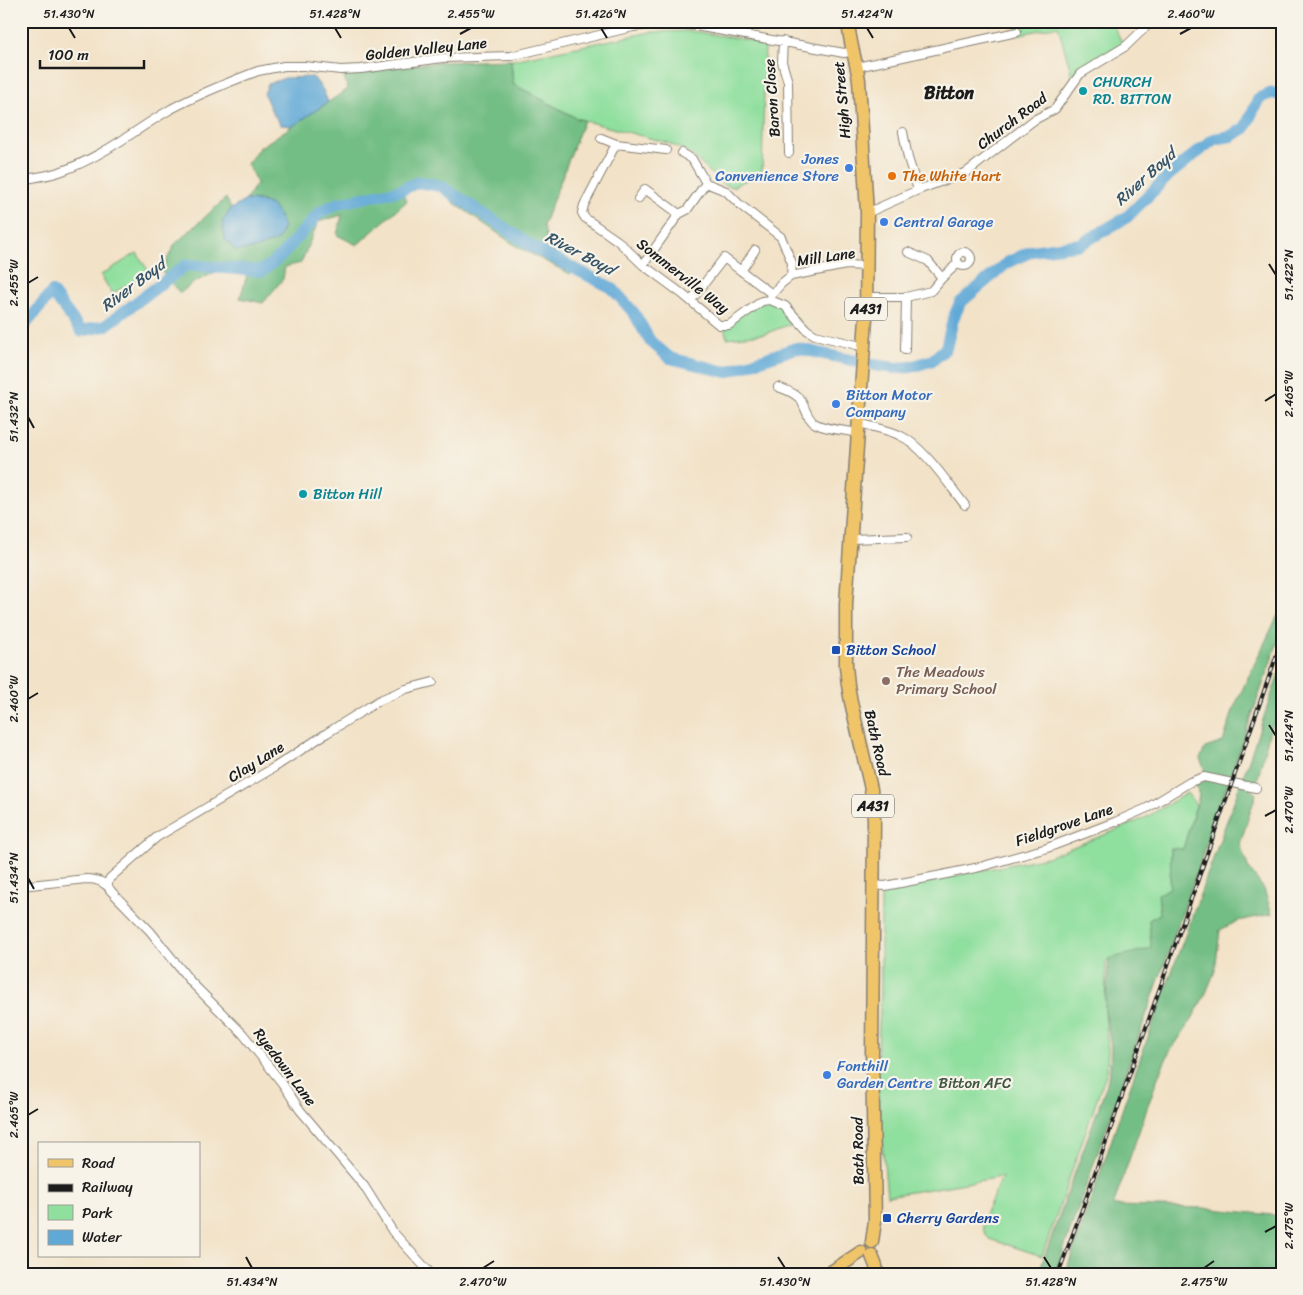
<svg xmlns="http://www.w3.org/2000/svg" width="1303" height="1295" font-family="Sriracha,sans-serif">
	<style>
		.green { fill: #8fdf9e; stroke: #567e5d }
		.forest { fill: #73be85; stroke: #486d50 }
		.water { fill: #60a9d7; stroke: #3e627a }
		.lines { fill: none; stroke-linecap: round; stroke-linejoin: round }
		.river { stroke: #60a9d7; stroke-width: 12 }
		.minor-casing { stroke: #877f72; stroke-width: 10 }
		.primary-casing { stroke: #877f72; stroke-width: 15 }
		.minor { stroke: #fff; stroke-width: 8 }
		.primary { stroke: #f0c469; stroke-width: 12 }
		.rail-casing { stroke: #1c1c1c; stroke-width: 4 }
		.rail { stroke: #f7f3e8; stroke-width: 2; stroke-dasharray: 5.5; stroke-linecap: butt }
		.ticks { fill: none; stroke: #1c1c1c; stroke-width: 2 }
		.culture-dot { fill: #0f9aa8; stroke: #f7f3e8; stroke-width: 2 }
		.shop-dot { fill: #3f7fe0; stroke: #f7f3e8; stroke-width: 2 }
		.food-dot { fill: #e8710a; stroke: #f7f3e8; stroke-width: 2 }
		.transit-dot { fill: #1a4fb4; stroke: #f7f3e8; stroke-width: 2 }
		.education-dot { fill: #8d6e63; stroke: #f7f3e8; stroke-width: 2 }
		.labels { text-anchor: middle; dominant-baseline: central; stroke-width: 4.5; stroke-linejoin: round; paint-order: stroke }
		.shield { fill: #f7f3e8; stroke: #5e5c59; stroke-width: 1 }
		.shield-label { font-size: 14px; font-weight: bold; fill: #1c1c1c }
		.street-label { font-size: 15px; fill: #1c1c1c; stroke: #f7f3e8 }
		.culture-label { font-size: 15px; fill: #0d838f; stroke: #f7f3e8; text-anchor: start }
		.shop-label { font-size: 15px; fill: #366cbe; stroke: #f7f3e8; text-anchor: start }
		.food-label { font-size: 15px; fill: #c56008; stroke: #f7f3e8; text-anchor: start }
		.transit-label { font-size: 15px; fill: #164399; stroke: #f7f3e8; text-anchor: start }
		.education-label { font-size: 15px; fill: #785e54; stroke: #f7f3e8; text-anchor: start }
		.park-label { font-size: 15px; fill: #3e5643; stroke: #f7f3e8 }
		.water-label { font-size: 16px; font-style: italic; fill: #375467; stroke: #f7f3e8 }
		.quarter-label { font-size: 18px; font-weight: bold; fill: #1c1c1c; stroke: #f7f3e8 }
		.neatline { fill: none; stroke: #1c1c1c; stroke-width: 2 }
		.ticks-label { font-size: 12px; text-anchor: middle; fill: #1c1c1c }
	</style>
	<rect width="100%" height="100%" fill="#f7f3e8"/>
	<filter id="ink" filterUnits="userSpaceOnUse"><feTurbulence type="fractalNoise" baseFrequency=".02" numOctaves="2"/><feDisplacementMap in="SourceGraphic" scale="10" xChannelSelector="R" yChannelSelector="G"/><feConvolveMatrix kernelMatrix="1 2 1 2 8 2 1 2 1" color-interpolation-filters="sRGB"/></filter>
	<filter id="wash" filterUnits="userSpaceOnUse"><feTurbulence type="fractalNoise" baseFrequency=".0096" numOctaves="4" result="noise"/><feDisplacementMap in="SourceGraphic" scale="20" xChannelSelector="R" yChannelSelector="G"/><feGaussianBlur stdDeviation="1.12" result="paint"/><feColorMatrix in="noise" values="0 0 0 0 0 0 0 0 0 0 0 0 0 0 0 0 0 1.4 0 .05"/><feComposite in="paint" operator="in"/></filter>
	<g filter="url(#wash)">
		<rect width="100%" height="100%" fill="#f2e2c7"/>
		<path class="green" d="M1015 21H1111L1123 44 1072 76 1058 26 1017 35Z
			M692 31 765 43 762 176 742 182 733 187 722 184 690 153 668 143 578 119 513 84 511 60H513L651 32Z
			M137 253 149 272 112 294 101 275Z
			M767 295 776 297 799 321 764 334 727 338 724 327Z
			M1187 793 1196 805 1183 849 1171 848 1170 888 1160 914 1149 920 1152 949 1109 959 1106 963 1105 1012 1108 1050 1107 1071 1042 1256 989 1239 984 1231 982 1221 1002 1177 887 1196 878 1099 877 1061 881 993V891L1047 857 1109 833 1145 818Z"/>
		<path class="forest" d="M511 60 513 84 578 119 584 120 543 226 550 247 572 269 570 274 516 246 453 202 441 186 418 182 401 190 407 201 357 245 337 235 342 215 318 222 301 263 285 267 283 279 263 303 240 298 247 275 216 272 195 282 180 293 161 271 175 244 226 198 231 209 222 222 225 239 236 251 264 201 246 200 257 183 247 164 259 148 348 89 342 72 442 62Z
			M1278 615 1282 616V630L1055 1274H1035L1041 1266 1106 1087 1110 1069 1111 1047 1105 1009 1109 959 1151 948 1149 920 1160 914 1158 894 1170 888 1171 848 1183 849 1199 796 1196 785 1205 781 1204 768 1200 759 1205 748 1223 742 1235 705Z
			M1279 673 1282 681V708L1270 730 1257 781 1251 784V790L1256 794 1240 844 1249 869 1264 889 1272 914 1238 921 1220 930 1215 971 1206 993 1191 1021 1169 1053 1158 1077 1113 1206 1203 1208 1282 1216V1274H1065L1136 1070 1244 774Z"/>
		<path class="water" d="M313 77 323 90 328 102 293 126 281 125 272 112 264 94 268 84 285 78Z
			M246 200C272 202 274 203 284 227L278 240 254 249 236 251 225 239 222 222 231 209Z"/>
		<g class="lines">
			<path class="river" d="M21 330 52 292 81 331 105 326 186 265 262 271 282 255 320 212 339 203 401 190 418 182 441 186 533 247 612 288 634 313 650 341 670 358 726 372 796 348 874 365 895 368 911 367 933 360 946 348 953 319 960 303 1007 263 1032 251 1081 244 1127 217 1170 174 1214 139 1231 136 1245 128 1259 98 1272 93 1282 95"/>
		</g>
	</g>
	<g filter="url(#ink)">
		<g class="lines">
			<defs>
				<path id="minor" d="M738 33 741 21
					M783 41 782 62 788 82 789 153
					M857 67 1017 32
					M903 132 908 158 918 190
					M601 138 616 144
					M666 150 616 144 584 205 582 213 585 218 618 241 643 265 681 293 719 325H729L762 301 770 300 785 306 807 330 815 335 865 347
					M682 153 692 159 706 183
					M21 180C35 177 49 176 62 171 102 157 135 130 171 109 199 94 229 82 258 71L284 66H304L341 70 361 69 443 58 511 56 633 27 662 23H679L844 53 854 51
					M706 183 726 191 739 204 781 237 792 263 791 276
					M638 199 645 189 679 214
					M867 213 918 190 967 172 1034 120 1055 109 1080 74 1126 46 1152 21
					M957 259a7 7 0 1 1 14 0a7 7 0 1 1-14 0Z
					M908 252 928 261 942 278
					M643 265 679 214 687 210 706 183
					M741 271 755 250
					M866 297H906L931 291 942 278 958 263
					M693 298 724 258 772 294
					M771 298 772 294 782 283 791 276 846 265 866 266
					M905 350 906 297
					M778 387C786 390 793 392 799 398 806 406 806 419 816 424 828 430 845 430 859 433
					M859 423C872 427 890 430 901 436 923 446 949 485 965 505
					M851 539 907 537
					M873 885 885 886 937 876 980 867 1047 848 1115 822 1147 808 1190 782 1204 777 1256 788
					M21 886 86 879C96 879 106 882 111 891L150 931 191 982 243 1034 282 1083 300 1110 364 1186 393 1232 431 1274
					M108 886V882L110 878 157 837 275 767 327 733 380 700 406 689 433 682"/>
				<path id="primary" d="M848 21C849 41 856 60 859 80L867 213 866 318 846 604V666L848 685 851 702 871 789 874 819 872 1054 875 1221 872 1242
					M872 1256 876 1266 877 1274
					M828 1274 861 1252"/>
			</defs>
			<use href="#minor" class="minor-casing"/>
			<use href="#primary" class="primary-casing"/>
			<use href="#minor" class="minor"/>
			<use href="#primary" class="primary"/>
			<defs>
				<path id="rail" d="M1058 1274 1083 1207 1282 640"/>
			</defs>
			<use href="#rail" class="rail-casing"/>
			<use href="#rail" class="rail"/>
		</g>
	</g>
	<path class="ticks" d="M69 28 75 38M335 28 341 38M601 28 607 38M867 28 873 38M460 34 471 28M1180 34 1191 28M1269 264 1276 275M28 283 38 277M1265 401 1276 394M28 417 34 428M28 699 38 693M1269 725 1276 736M1265 816 1276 810M28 878 34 889M28 1115 38 1109M1265 1232 1276 1226M246 1257 252 1268M778 1257 785 1268M1044 1257 1051 1268M483 1268 494 1261M1204 1268 1214 1261"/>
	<g class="culture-dot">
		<circle cx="1083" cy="91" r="5"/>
		<circle cx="303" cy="494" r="5"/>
	</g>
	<g class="shop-dot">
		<circle cx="849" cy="168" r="5"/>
		<circle cx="884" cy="222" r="5"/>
		<circle cx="836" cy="404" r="5"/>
		<circle cx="827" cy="1075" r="5"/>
	</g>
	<circle class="food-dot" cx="892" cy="176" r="5"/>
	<g class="transit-dot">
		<rect x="831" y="645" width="10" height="10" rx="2.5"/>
		<rect x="882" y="1213" width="10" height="10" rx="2.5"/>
	</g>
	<circle class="education-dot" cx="886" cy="681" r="5"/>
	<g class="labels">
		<g class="shield">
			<rect x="845" y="297.5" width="42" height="23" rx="4"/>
			<rect x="852" y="794.5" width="42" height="23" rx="4"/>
		</g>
		<g class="shield-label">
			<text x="866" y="309">A431</text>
			<text x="873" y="806">A431</text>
		</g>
		<g class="street-label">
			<text transform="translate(426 49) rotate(-6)">Golden Valley Lane</text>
			<text transform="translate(772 98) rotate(-94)">Baron Close</text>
			<text transform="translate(842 100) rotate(-95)">High Street</text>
			<text transform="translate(1012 121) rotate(-37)">Church Road</text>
			<text transform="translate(826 257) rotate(-8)">Mill Lane</text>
			<text transform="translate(683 276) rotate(38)">Sommerville Way</text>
			<text transform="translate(877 743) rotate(77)">Bath Road</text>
			<text transform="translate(256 762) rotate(-32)">Clay Lane</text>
			<text transform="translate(1064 825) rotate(-19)">Fieldgrove Lane</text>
			<text transform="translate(285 1067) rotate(53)">Ryedown Lane</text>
			<text transform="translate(858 1151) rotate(-91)">Bath Road</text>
		</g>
		<g class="culture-label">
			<text x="1093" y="82">CHURCH<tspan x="1093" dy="17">RD. BITTON</tspan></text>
			<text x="313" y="494">Bitton Hill</text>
		</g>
		<g class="shop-label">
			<text x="839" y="159" text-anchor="end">Jones<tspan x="839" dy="17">Convenience Store</tspan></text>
			<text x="894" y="222">Central Garage</text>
			<text x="846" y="395">Bitton Motor<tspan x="846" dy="17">Company</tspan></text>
			<text x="837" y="1066">Fonthill<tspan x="837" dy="17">Garden Centre</tspan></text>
		</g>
		<g class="food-label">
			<text x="902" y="176">The White Hart</text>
		</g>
		<g class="transit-label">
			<text x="846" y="650">Bitton School</text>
			<text x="897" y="1218">Cherry Gardens</text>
		</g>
		<g class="education-label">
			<text x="896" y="672">The Meadows<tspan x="896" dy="17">Primary School</tspan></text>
		</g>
		<g class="park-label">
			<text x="975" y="1083">Bitton AFC</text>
		</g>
		<g class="water-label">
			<text transform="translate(1145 177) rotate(-42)">River Boyd</text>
			<text transform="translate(580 253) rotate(28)">River Boyd</text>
			<text transform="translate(133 285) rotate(-37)">River Boyd</text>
		</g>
		<g class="quarter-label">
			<text x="949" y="93">Bitton</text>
		</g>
	</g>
	<rect width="1303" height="1295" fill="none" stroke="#f7f3e8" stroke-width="55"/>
	<rect x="38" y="1142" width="162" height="115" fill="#f7f3e8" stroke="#9f9d96"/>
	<rect x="48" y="1159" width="25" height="8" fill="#f0c469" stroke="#9f9d96"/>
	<text x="82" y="1168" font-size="15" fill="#1c1c1c">Road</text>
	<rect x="48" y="1184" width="25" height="8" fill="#1c1c1c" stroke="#9f9d96"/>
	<text x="82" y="1192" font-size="15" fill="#1c1c1c">Railway</text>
	<rect x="48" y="1205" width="25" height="15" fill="#8fdf9e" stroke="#9f9d96"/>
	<text x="82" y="1218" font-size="15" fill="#1c1c1c">Park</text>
	<rect x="48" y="1230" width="25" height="15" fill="#60a9d7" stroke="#9f9d96"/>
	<text x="82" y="1242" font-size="15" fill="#1c1c1c">Water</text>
	<path d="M40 60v8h104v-8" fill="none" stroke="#1c1c1c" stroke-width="2.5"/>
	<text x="48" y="60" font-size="15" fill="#1c1c1c" stroke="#f7f3e8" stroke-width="4" paint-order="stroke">100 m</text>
	<rect x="28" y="28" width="1248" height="1240" class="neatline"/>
	<g class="ticks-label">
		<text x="69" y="18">51.430°N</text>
		<text x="335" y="18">51.428°N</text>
		<text x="471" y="18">2.455°W</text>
		<text x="601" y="18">51.426°N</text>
		<text x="867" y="18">51.424°N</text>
		<text x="1191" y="18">2.460°W</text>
		<text transform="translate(1289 275) rotate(-90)" y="4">51.422°N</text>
		<text transform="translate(14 283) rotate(-90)" y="4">2.455°W</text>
		<text transform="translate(1289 394) rotate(-90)" y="4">2.465°W</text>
		<text transform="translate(14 417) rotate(-90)" y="4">51.432°N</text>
		<text transform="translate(14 699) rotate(-90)" y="4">2.460°W</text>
		<text transform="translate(1289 736) rotate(-90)" y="4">51.424°N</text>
		<text transform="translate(1289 810) rotate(-90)" y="4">2.470°W</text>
		<text transform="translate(14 878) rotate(-90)" y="4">51.434°N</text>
		<text transform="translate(14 1115) rotate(-90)" y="4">2.465°W</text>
		<text transform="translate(1289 1226) rotate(-90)" y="4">2.475°W</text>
		<text x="252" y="1286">51.434°N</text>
		<text x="483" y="1286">2.470°W</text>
		<text x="785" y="1286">51.430°N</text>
		<text x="1051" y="1286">51.428°N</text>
		<text x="1204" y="1286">2.475°W</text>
	</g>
</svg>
